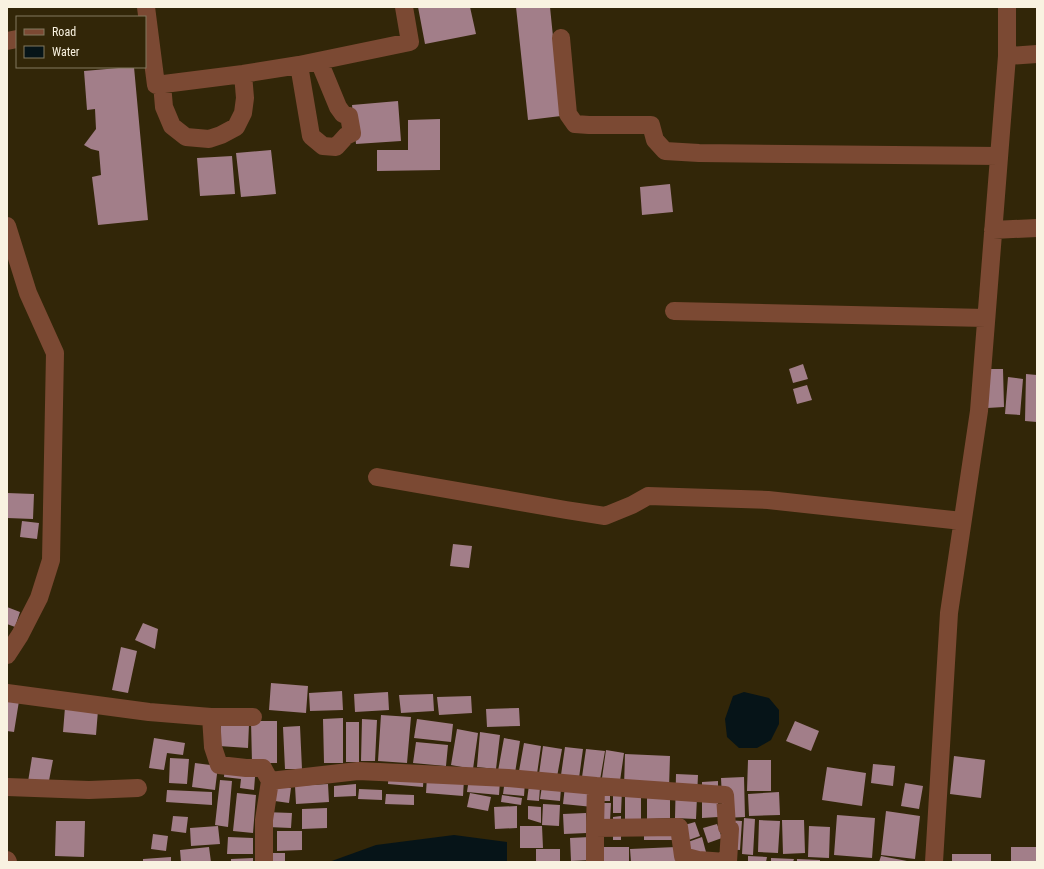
<svg xmlns="http://www.w3.org/2000/svg" width="1044" height="869" font-family="'Roboto Condensed',sans-serif">
	<style>
		.water { fill: #061418 }
		.building { fill: #a27e89 }
		.lines { fill: none; stroke-linecap: round; stroke-linejoin: round }
		.minor { stroke: #7b4933; stroke-width: 18 }
	</style>
	<rect width="100%" height="100%" fill="#322608"/>
	<path class="water" d="M744 692 769 698 779 710V724L771 740 757 748H739L727 737 725 719 733 696Z
		M454 835 507 842V862H329L376 845Z"/>
	<path class="building" d="M418 7H470L476 34 425 44Z
		M516 7H550L561 116 528 120Z
		M130 67H134L148 220 98 225 92 177 101 175 99 151 91 149 84 145 96 129 95 109 87 110 84 71Z
		M398 101 401 141 356 144 352 105Z
		M440 119V170L377 171V150H408V120Z
		M271 150 276 194 241 197 236 153Z
		M232 156 235 194 200 196 197 158Z
		M670 184 673 212 642 215 640 187Z
		M803 364 808 379 793 383 789 369Z
		M986 369H1003L1004 407 987 408Z
		M1026 374 1037 375V422L1025 421Z
		M1008 377 1023 379 1020 415 1005 414Z
		M807 385 812 400 797 404 793 389Z
		M7 493 34 494 33 519 7 518Z
		M22 521 39 523 37 539 20 537Z
		M453 544 472 546 469 568 450 566Z
		M7 607 20 612 15 627 7 624Z
		M143 623 158 629 155 649 135 640Z
		M121 647 137 651 128 693 112 690Z
		M271 683 308 686 306 713 269 710Z
		M342 691 343 710 310 711 309 693Z
		M388 692 389 710 355 712 354 694Z
		M433 694 434 711 401 713 399 695Z
		M66 695 99 698 96 735 63 732Z
		M471 696 472 713 439 715 437 697Z
		M7 699 19 701 14 732 7 731Z
		M519 708 520 726 487 727 486 709Z
		M381 715 411 717 407 763 378 761Z
		M343 718V763H324L323 719Z
		M362 719 377 720 375 761H361Z
		M417 719 453 724 451 742 414 738Z
		M251 721H277V763H252Z
		M795 721 819 731 811 751 786 741Z
		M346 722H359V762H346Z
		M221 723 249 724 248 748 219 746Z
		M300 726 302 769H285L283 727Z
		M457 729 478 733 473 769 451 765Z
		M480 732 500 735 496 769 477 767Z
		M154 738 185 743 183 755 167 753 164 770 149 768Z
		M504 738 520 741 515 773 498 771Z
		M416 742 448 745 446 766 413 763Z
		M524 743 541 746 537 774 519 771Z
		M543 746 562 749 557 777 539 774Z
		M565 747 583 749 579 778 561 775Z
		M586 749 605 751 600 780 582 777Z
		M606 750 624 753 620 781 602 778Z
		M625 754 670 756 669 788 624 787Z
		M954 756 985 760 981 798 950 794Z
		M32 757 53 760 47 791 27 788Z
		M170 758 189 759 187 784 169 783Z
		M748 760H771V791H747Z
		M225 761 256 764 254 790 240 788 241 779 224 777Z
		M195 763 218 766 215 790 192 787Z
		M873 764 895 766 893 786 871 783Z
		M389 767 424 770 423 787 388 784Z
		M827 767 866 773 862 806 822 800Z
		M676 774 698 775 696 819 675 818Z
		M427 777 464 779 463 796 426 793Z
		M744 777 745 817 723 818 721 778Z
		M469 778 500 781 499 795 467 792Z
		M505 779 525 782 524 796 503 794Z
		M220 780 232 781 228 827 215 825Z
		M718 781V817L702 818V782Z
		M905 783 923 786 919 809 901 806Z
		M328 784 329 802 296 804 295 786Z
		M356 784V796L334 797V786Z
		M529 785 540 787 539 801 527 800Z
		M276 786 291 788 289 803 275 801Z
		M542 786 561 788 560 801 540 799Z
		M565 786 595 789 593 807 563 804Z
		M610 788V801H598Z
		M359 789 382 790V800L358 799Z
		M613 789 622 790 621 813H613Z
		M625 789H641V820H625Z
		M167 790 212 792V805L166 802Z
		M779 792 780 815 749 816 748 794Z
		M237 793 256 795 253 833 233 831Z
		M470 793 491 797 488 811 467 807Z
		M386 794 414 795V805L385 804Z
		M670 794V818L647 819V795Z
		M502 795 522 798 521 805 501 802Z
		M596 803H611L610 821 596 820Z
		M543 804 560 805 559 826 542 825Z
		M517 806V828L495 829 494 807Z
		M528 806 541 807V823L528 819Z
		M327 808V828L302 829V809Z
		M886 811 920 816 915 859 881 855Z
		M264 812 292 813 291 828 268 827Z
		M586 813 587 833 564 834 563 814Z
		M837 815 875 818 872 858 834 855Z
		M173 816 188 817 186 833 171 831Z
		M621 816V840H613V817Z
		M744 818 755 819 753 855 742 854Z
		M725 820 742 821 740 850 723 849Z
		M759 820 780 821 778 853 758 852Z
		M782 820H804L805 853 783 854Z
		M56 821H85L84 857 55 856Z
		M695 822 700 836 686 841 681 826Z
		M644 824H675V840H644Z
		M717 824 722 838 708 843 703 828Z
		M218 826 220 844 191 846 190 828Z
		M520 826H542L543 848H520Z
		M809 826 830 827 829 858 808 857Z
		M277 831H302V850L277 851Z
		M153 834 168 836 166 851 151 849Z
		M228 837 253 838V854H227Z
		M590 837 591 860 571 861 570 838Z
		M702 837 706 852 692 857 688 842Z
		M209 847 211 862H181L180 850Z
		M600 847H629V862H601Z
		M676 847V862H631L630 849Z
		M1011 847H1037V862H1011Z
		M536 849H560V862H536Z
		M260 853H285V862H260Z
		M952 854H991V862H952Z
		M748 856 767 857 766 862H748Z
		M881 856 907 861V862H879Z
		M171 857V862H143V859Z
		M253 858V862H231V859Z
		M771 858 794 859 793 862H771Z
		M797 859 820 860V862H797Z"/>
	<g class="lines">
		<path class="minor" d="M146 7 156 85 243 74 299 65 410 42 404 7
			M561 38 568 114 575 124 589 125H651L655 140 665 151 699 153 999 156
			M7 41 17 39
			M1007 56 1037 54
			M299 65 311 136 323 146 336 147 346 136 352 133 349 116 343 114 338 107 319 61
			M162 84 164 107 172 126 186 137 209 139 221 135 236 127 243 113 245 98 243 74
			M7 226 28 293 55 353 51 560 39 598 20 635 7 655
			M993 230 1037 228
			M674 311 986 318
			M377 477 566 510 605 516 632 505 648 496 768 500 962 521
			M7 693 149 712 211 717H253
			M211 717 213 747 219 765 246 768H263L270 781
			M596 786 725 795 727 827 730 829 728 862
			M7 787 89 790 138 788
			M595 828 679 827 683 856 698 860 726 862
			M7 860 8 862
			M264 862V820L270 781 358 771 508 778 596 786 595 828V862
			M934 862 949 613 979 411 1007 56V7"/>
	</g>
	<rect width="1044" height="869" fill="none" stroke="#f9f2e1" stroke-width="16"/>
	<rect x="16" y="16" width="130" height="52" fill="#322608" stroke="#82785f"/>
	<rect x="24" y="29" width="20" height="6" fill="#7b4933" stroke="#82785f"/>
	<text x="52" y="36" font-size="12" fill="#f9f2e1">Road</text>
	<rect x="24" y="46" width="20" height="12" fill="#061418" stroke="#82785f"/>
	<text x="52" y="56" font-size="12" fill="#f9f2e1">Water</text>
</svg>
